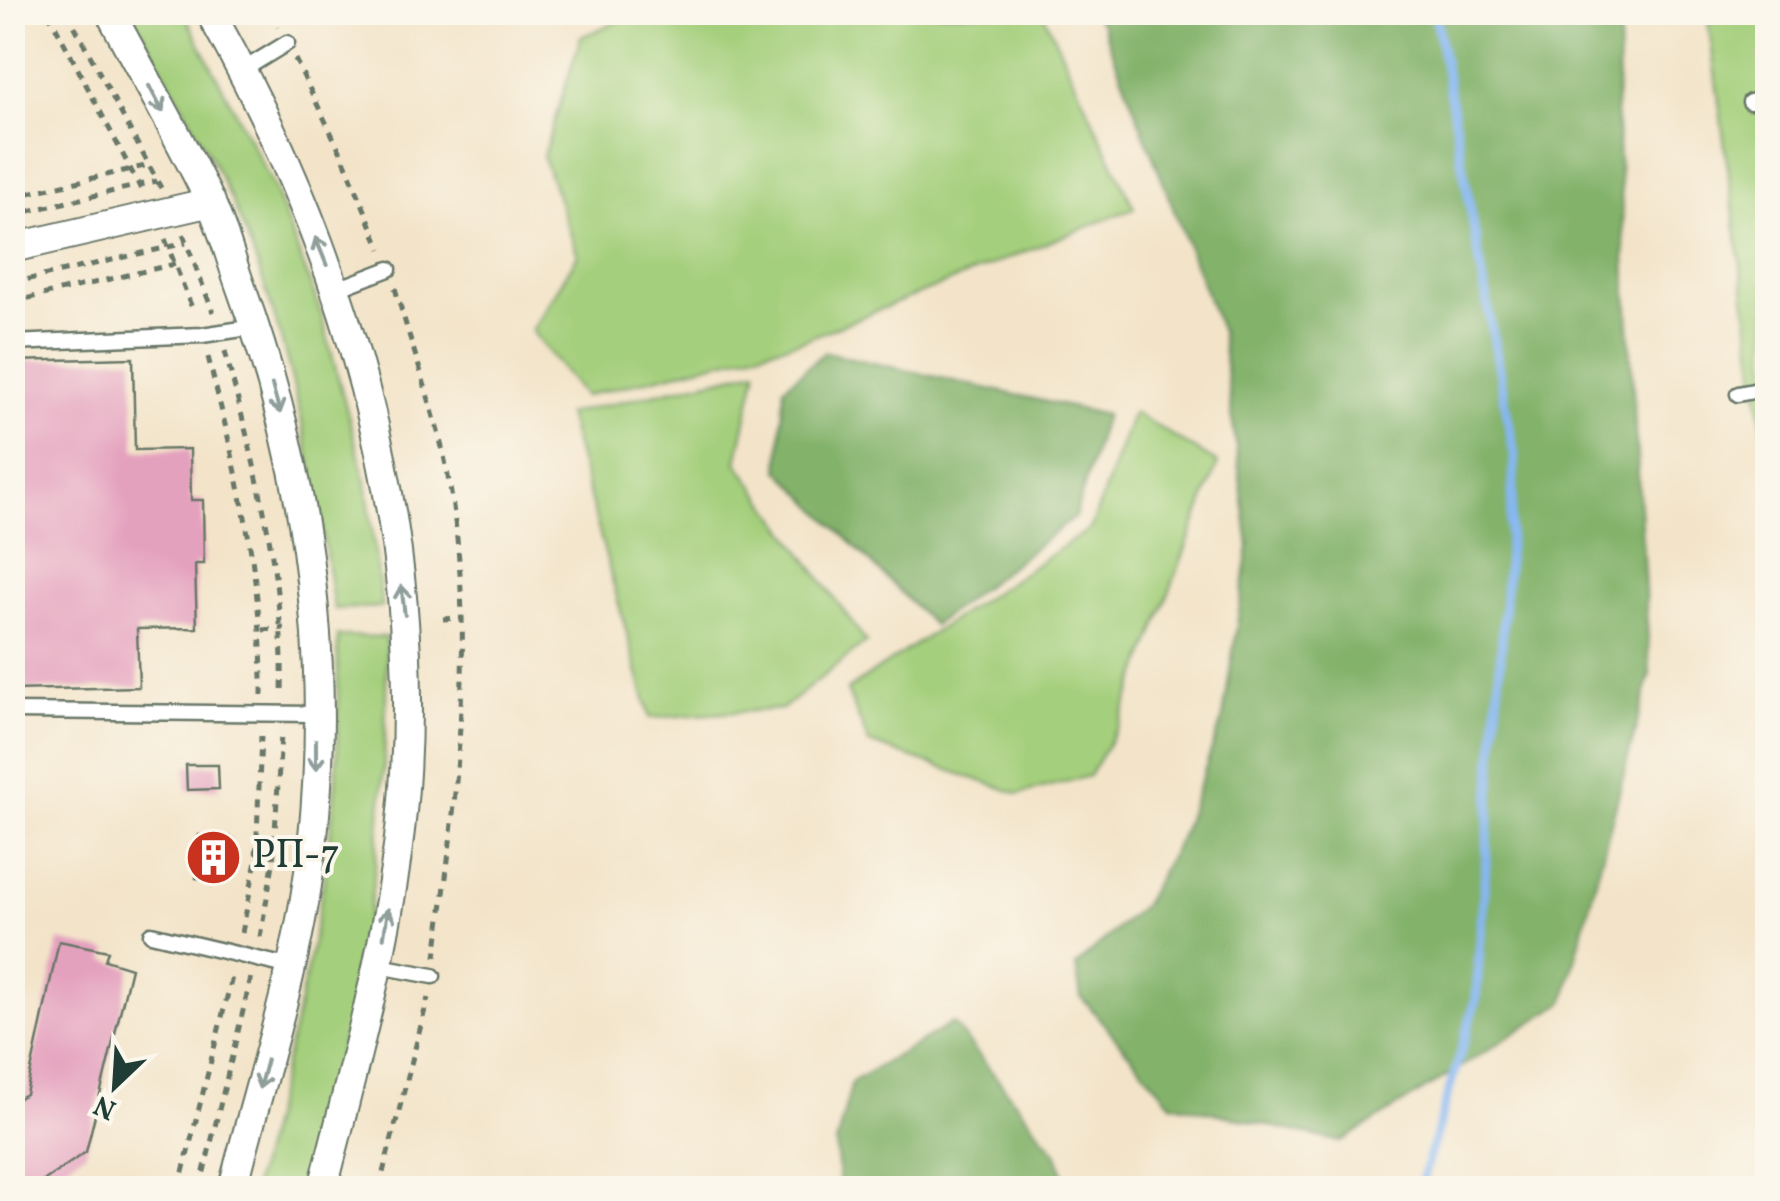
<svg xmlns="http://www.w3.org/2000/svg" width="1780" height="1201" font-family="Vollkorn,serif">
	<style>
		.green { fill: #a4cf7b; stroke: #628658; stroke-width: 2.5 }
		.forest { fill: #83b26b; stroke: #517850; stroke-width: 2.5 }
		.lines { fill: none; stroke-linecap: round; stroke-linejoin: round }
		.stream { stroke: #86b7f2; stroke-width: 9 }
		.building { fill: #e4a1be }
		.service-casing { stroke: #697768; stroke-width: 19 }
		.minor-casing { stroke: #697768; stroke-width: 32 }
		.path { stroke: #697768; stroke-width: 5; stroke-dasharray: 8 8; stroke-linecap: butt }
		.service { stroke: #fff; stroke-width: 14 }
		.minor { stroke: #fff; stroke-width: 28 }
		.oneway { stroke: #8f9e9a }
		.labels { text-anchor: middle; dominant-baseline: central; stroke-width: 8; stroke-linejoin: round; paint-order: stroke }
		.poi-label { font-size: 40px; fill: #1f3d34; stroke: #fbf7ec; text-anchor: start }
	</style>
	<rect width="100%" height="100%" fill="#fbf7ec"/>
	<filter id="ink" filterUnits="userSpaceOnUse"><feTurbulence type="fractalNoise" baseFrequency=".01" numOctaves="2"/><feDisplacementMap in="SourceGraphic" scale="20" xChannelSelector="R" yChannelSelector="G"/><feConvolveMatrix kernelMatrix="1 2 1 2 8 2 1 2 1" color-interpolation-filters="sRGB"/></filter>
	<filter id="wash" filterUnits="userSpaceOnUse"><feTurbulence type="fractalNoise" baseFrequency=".0048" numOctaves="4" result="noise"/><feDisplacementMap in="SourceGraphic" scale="40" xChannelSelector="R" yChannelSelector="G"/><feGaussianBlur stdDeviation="2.25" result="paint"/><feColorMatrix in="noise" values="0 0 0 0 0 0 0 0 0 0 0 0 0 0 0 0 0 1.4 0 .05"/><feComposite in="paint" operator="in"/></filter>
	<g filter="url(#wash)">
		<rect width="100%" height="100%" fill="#f3e4c9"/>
		<path class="green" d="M132 13H184L273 185 320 310 366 482 382 607 334 609C315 469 288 325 229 195 200 133 164 73 132 13Z
			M637 13H1043L1134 208 801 341 584 396 532 331 578 255 543 157 581 37Z
			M1707 13H1767V460Z
			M757 370 737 462 866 642 782 709 650 718 567 414Z
			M1133 412 1218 463 1119 725 1089 776 1019 794 869 743 847 690 1091 528Z
			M338 636 386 637C388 754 380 873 355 988 341 1055 321 1122 304 1188H253C287 1057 323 926 335 790 340 740 337 687 338 636Z"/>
		<path class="forest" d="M1093 13H1621L1616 110 1650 674 1564 1002 1341 1142 1171 1103 1081 997 1076 966 1143 905 1181 836 1223 718 1249 546 1221 332 1102 25Z
			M825 352 1105 415 1075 517 933 625 779 470 784 387Z
			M953 1023 1057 1154 1067 1188H840L836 1144 852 1082Z"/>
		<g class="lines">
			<path class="stream" d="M1420 1188 1476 1000 1515 458 1435 12"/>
		</g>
		<g id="blocks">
			<path class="building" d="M1768 52V72L1762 73 1758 54Z
				M133 358 135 450 190 449 191 500H203L204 564H195L197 628 137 629 139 687 12 690V361Z
				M186 765H218L219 789 187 790Z
				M199 835 230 837 228 880 196 878Z
				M59 941 108 951 105 960 131 968 86 1152 33 1188H12V1102L26 1094Z"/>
		</g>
	</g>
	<g filter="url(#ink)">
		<use href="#blocks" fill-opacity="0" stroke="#697768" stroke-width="2.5"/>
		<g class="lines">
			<defs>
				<path id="service" d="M243 70 287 43
					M1750 102 1768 98
					M337 289 389 269
					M12 343 202 335 255 327
					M1738 394 1768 388
					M12 711 316 714
					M151 934 291 967
					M379 966 433 976"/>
				<path id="minor" d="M110 12C143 75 179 136 209 199 222 226 230 257 240 285 309 474 335 671 309 872 294 980 259 1084 233 1188
					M210 12C343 248 424 516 404 788 394 925 356 1056 323 1188
					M12 248 211 202"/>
			</defs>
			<use href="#service" class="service-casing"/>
			<use href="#minor" class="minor-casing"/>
			<path class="path" d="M48 12 141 189
				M67 12 161 188
				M270 12 278 27
				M295 59 343 157 381 249
				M12 197 149 165
				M12 215 157 181
				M183 234 213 312
				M165 239 194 313
				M12 283 186 243
				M395 288C411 344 431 400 444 456 479 621 457 793 436 957
				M12 302 175 264
				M225 351C255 465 285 576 282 694
				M208 357C237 469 263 578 262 695
				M443 619 462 618
				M263 630 284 628
				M242 933 256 860 261 736
				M260 937 273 864 281 735
				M179 1188 233 973
				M200 1188 251 978
				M379 1188 428 998"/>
			<use href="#service" class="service"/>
			<use href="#minor" class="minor"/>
		</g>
		<defs><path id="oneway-shaft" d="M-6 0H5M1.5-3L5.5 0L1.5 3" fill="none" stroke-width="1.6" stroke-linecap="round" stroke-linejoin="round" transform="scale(2.5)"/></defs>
		<g class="oneway">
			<use href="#oneway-shaft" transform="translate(156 99) rotate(62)"/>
			<use href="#oneway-shaft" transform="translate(321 251) rotate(-112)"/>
			<use href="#oneway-shaft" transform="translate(276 399) rotate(74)"/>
			<use href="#oneway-shaft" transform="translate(403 600) rotate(-97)"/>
			<use href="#oneway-shaft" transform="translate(316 755) rotate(90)"/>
			<use href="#oneway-shaft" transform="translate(386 923) rotate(-81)"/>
			<use href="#oneway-shaft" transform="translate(263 1074) rotate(105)"/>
		</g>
	</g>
	<defs>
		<symbol id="building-disc" viewBox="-11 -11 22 22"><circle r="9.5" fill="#c8321e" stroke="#fbf7ec"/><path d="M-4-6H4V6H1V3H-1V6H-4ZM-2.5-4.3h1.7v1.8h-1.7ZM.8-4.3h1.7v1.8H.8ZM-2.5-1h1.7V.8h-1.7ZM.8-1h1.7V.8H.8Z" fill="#fff"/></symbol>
	</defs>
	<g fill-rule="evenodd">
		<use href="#building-disc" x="182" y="826" width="63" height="63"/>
	</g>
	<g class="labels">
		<g class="poi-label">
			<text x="252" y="857">РП-7</text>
		</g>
	</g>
	<rect width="1780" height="1201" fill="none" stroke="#fbf7ec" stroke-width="50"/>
	<g transform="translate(115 1086) rotate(205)" stroke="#fbf7ec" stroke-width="8" paint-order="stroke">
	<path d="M0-8L18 38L0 25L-18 38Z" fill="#1f3d34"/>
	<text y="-15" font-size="28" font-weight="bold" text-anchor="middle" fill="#1f3d34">N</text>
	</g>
</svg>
